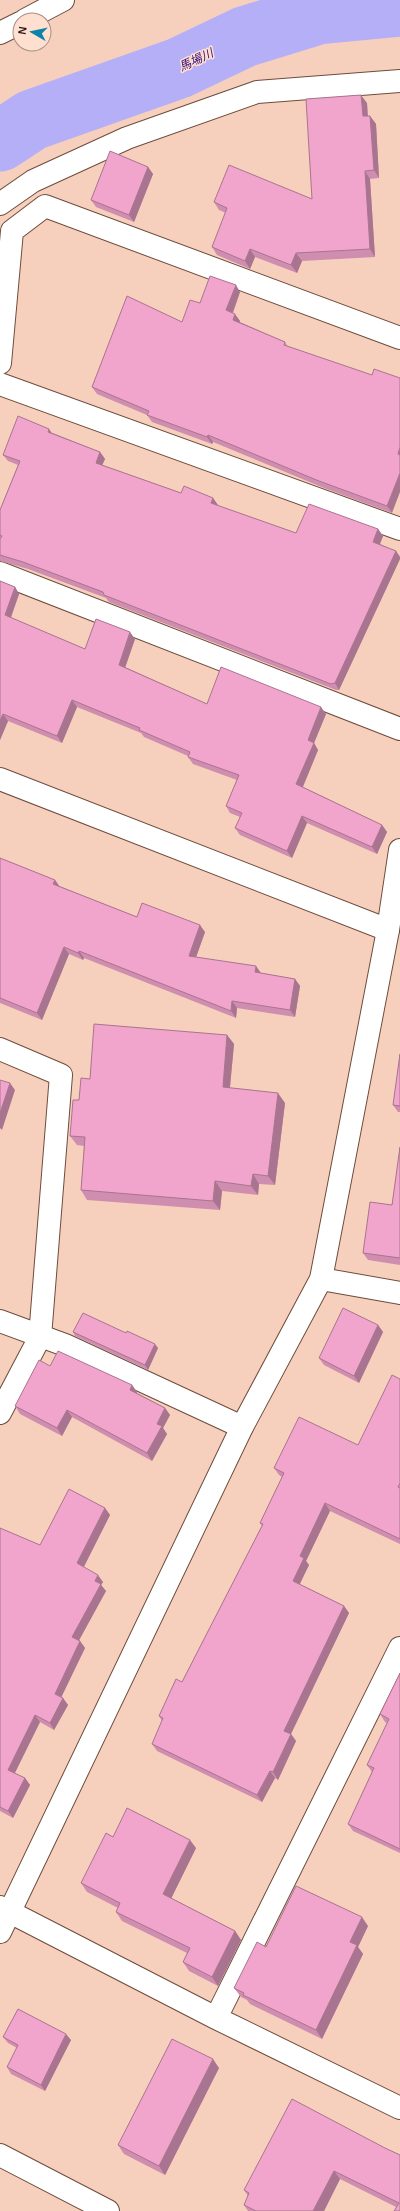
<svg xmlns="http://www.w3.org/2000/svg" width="400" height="2211" font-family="Arial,'Noto Sans JP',sans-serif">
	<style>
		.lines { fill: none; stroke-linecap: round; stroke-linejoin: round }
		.river { stroke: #b5aff7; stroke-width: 61 }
		.street-casing { stroke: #6d4c3c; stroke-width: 24 }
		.secondary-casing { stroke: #6d4c3c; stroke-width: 24 }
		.street { stroke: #fff; stroke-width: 22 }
		.secondary { stroke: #fff; stroke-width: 22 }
		.wall { fill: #cf8eaf }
		.shaded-wall { fill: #a9748f }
		.building { fill: #f1a5cc; stroke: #a9748f }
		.labels { text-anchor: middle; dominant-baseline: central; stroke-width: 3; stroke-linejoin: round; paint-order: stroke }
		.water-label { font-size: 12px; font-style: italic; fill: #310e78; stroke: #ffdfd0 }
	</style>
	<rect width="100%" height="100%" fill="#f7d0bd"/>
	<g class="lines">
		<path class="river" d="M0 141 32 120 179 68 244 37 318 14 400 6"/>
		<defs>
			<path id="street" d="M25 20 63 0
				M0 33 20 23
				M0 204 33 181 127 138 257 92 400 81
				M0 363 12 231 45 206 400 338
				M0 384 400 529
				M0 573 400 729
				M0 779 388 930
				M0 1049 61 1075 40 1337 0 1413
				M321 1279 400 1293
				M0 1321 65 1345 242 1427
				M0 1907 216 2018 400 2108
				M216 2018 400 1648"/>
			<path id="secondary" d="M0 1932 242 1427 321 1279 388 930 400 850
				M0 2155 108 2211"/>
		</defs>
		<use href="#street" class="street-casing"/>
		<use href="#secondary" class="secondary-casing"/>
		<use href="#street" class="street"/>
		<use href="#secondary" class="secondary"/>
	</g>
	<path class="wall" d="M367 103 368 116H370L376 124 379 178 370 179 375 257 302 261 297 273 255 257 250 269 217 255 212 247 226 213 219 210 214 202 312 199Z
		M148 167 153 174 134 222 96 207 91 200Z
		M240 292 233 313 240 321V322L285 342 392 513 324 488 213 442 212 444 152 422 147 415 97 394 92 387 182 322 200 303Z
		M53 433 100 452 105 459 102 465 181 493 213 498 218 506 296 533 378 529 383 536 380 544 396 551 400 557V559L339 690H336L109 602 106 598 28 569 0 561V510L18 465 8 461 3 455Z
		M0 581 15 587 19 594 11 618 85 649 135 639 125 667 207 704 326 714 314 743 318 750 303 787 382 825 387 832 377 854 307 823 292 858 240 835 235 828 240 817 230 813 226 806 237 780 193 764 188 757V756L144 737 141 733 77 707 62 743 8 721 0 740Z
		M0 858 55 880 59 886 137 917 205 932 196 957 261 973 295 979 300 986 295 1017 237 1008 236 1018 84 958 83 960 69 954 42 1020 0 1003Z
		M227 1035 234 1044 230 1088 285 1103 275 1185 259 1184 258 1195 222 1191 220 1210 87 1200 81 1190 84 1146 77 1145 70 1136 79 1100 90 1079Z
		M400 1054V1112H398L393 1105Z
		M400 1147V1265L368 1260 363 1253 392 1205Z
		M378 1325 383 1332 359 1383 324 1365 319 1358Z
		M73 1332 126 1333 158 1348 148 1370 75 1336Z
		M50 1366 132 1385 137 1392V1393L165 1408 170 1415 163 1428 167 1434 152 1461 72 1417 62 1436 20 1414 15 1406Z
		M400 1379V1544L330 1511 306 1561 309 1565 299 1584 344 1606 349 1613 291 1734 296 1741 278 1780 275 1778 262 1802 157 1751 152 1744 162 1721 159 1716 182 1682 262 1526 260 1523 282 1477 279 1475 274 1468 358 1445Z
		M105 1508 110 1515 84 1567 103 1582 101 1585 106 1591 79 1640 85 1648 61 1697 63 1698 68 1705 54 1730 40 1722 14 1773 25 1778 30 1785 13 1818 0 1811V1528L40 1545Z
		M400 1673V1853L353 1831 348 1824 372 1772 367 1765 387 1723 385 1722 380 1714Z
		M113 1837 196 1848 171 1898 235 1931 241 1940 218 1986 189 1971 183 1962 187 1953 122 1921 116 1912 118 1908 87 1892 81 1883Z
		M368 1926 358 1947 363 1954 322 2039 250 2004 247 2000 241 1997 234 1988 266 1947Z
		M3 2037 71 2040 45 2091 11 2074 7 2067 17 2048 8 2043Z
		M219 2068 165 2175 124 2154 118 2145Z
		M385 2148 400 2155V2211L396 2207 340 2179 324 2211H248L244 2205 248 2196 244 2190Z"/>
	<path class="shaded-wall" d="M361 95 367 103 368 124 363 116Z
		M370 116 376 124 379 178 374 170Z
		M148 167 153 174 134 222 129 215Z
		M365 171 370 179 375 257 370 249Z
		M250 249 255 257 250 269 245 261Z
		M296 253 302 261 297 273 291 265Z
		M236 285 240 292 231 317 226 310Z
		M235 314 240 321 238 326 233 320Z
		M49 429 54 436 48 432Z
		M208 435 213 442 212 444 207 437Z
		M400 447V457L398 454Z
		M100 452 105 459 100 470 96 463Z
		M400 473V492L392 513 387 506Z
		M213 498 218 505 216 510 211 503Z
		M378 529 383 536 378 549 373 542Z
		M396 551 400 557V559L339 690 335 683Z
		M15 587 19 594 9 622 5 615Z
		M130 632 135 639 124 671 119 665Z
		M72 700 77 707 62 743 57 736Z
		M321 707 326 714 314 743 318 750 301 791 296 784 308 740Z
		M3 714 8 721 0 740V721Z
		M302 816 307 823 292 858 287 851Z
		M382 825 387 832 377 854 372 847Z
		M55 880 60 887 53 884Z
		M200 925 205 932 194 963 189 956Z
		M64 947 69 954 42 1020 37 1013Z
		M79 951 84 958 83 960 78 953Z
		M256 966 261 973 255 972Z
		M295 979 300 986 295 1017 290 1010Z
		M232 1001 237 1008 236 1018 231 1011Z
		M227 1035 234 1044 229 1096 223 1087Z
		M10 1083 15 1090 2 1130 0 1128V1113Z
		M278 1093 285 1103 275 1185 268 1176Z
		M253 1174 259 1184 258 1195 251 1186Z
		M215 1181 222 1191 220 1210 213 1201Z
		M378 1325 383 1332 359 1383 354 1376Z
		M155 1344 158 1348 148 1370 145 1365Z
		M132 1385 137 1392 135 1397 130 1390Z
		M165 1408 170 1415 163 1428 167 1434 152 1461 147 1453 157 1424Z
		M67 1410 72 1417 62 1436 57 1428Z
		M325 1503 330 1511 306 1561 309 1565 298 1588 293 1581 300 1556Z
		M105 1508 110 1515 82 1570 77 1563Z
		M98 1575 103 1582 101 1585 106 1591 77 1644 72 1637 95 1581Z
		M344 1606 349 1613 289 1738 284 1731Z
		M80 1641 85 1648 60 1700 55 1694Z
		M63 1698 68 1705 54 1730 50 1723Z
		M35 1715 40 1722 13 1777 8 1770Z
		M291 1734 296 1741 278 1780 273 1772Z
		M270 1771 275 1778 262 1802 257 1795Z
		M25 1778 30 1785 13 1818 8 1811Z
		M190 1840 196 1848 169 1903 163 1894Z
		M362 1917 368 1926 358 1947 363 1954 322 2039 316 2030 350 1942Z
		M235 1931 241 1940 218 1986 212 1977Z
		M66 2034 71 2040 45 2091 41 2085Z
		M213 2059 219 2068 165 2175 159 2166Z
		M334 2171 340 2179 324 2211H313Z"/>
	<path class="building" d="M361 95 363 116H370L374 170 365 171 370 249 296 253 291 265 250 249 245 261 212 247 227 208 214 202 229 165 312 199 306 99Z
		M110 151 148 167 129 215 91 200Z
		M210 276 236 285 226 310 235 314 233 320 285 342 284 345 372 375 374 369 400 378V447L398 454 400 455V473L387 506 319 481 208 435 207 437 147 415 149 411 92 387 127 296 182 322 190 300 200 303Z
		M18 416 49 429 48 432 100 452 96 463 181 493 184 486 213 498 211 503 296 533 309 504 378 529 373 542 396 551 335 683 331 684 104 595 103 592 23 562 0 555V539L2 536 0 535V510L20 461 3 455Z
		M0 581 15 587 5 615 85 649 96 619 130 632 119 665 207 704 221 667 321 707 308 740 314 743 296 784 382 825 372 847 302 816 287 851 235 828 242 813 226 806 239 775 188 757 190 752 139 730 140 728 72 700 57 736 3 714 0 721Z
		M0 858 55 880 53 884 137 917 142 903 200 925 189 956 256 966 255 972 295 979 290 1010 232 1001 231 1011 79 951 78 953 64 947 37 1013 0 998Z
		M94 1024 227 1035 223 1087 278 1093 268 1176 253 1174 251 1186 215 1181 213 1201 81 1190 85 1137 70 1136 73 1100H79L81 1078 90 1079Z
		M400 1054V1106L393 1105Z
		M0 1080 10 1083 0 1113Z
		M400 1147V1258L363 1253 370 1202 392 1205Z
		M343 1308 378 1325 354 1376 319 1358Z
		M83 1313 126 1333 127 1331 155 1344 145 1365 73 1332Z
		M58 1351 132 1385 130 1390 165 1408 157 1424 162 1426 147 1453 67 1410 57 1428 15 1406 39 1360 50 1366Z
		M392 1375 400 1379V1483L398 1487 400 1488V1539L325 1503 300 1556 304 1558 293 1581 344 1606 284 1731 291 1734 273 1772 270 1771 257 1795 152 1744 163 1718 159 1716 176 1679 182 1682 263 1524 260 1523 284 1473 274 1468 299 1417 358 1445Z
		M69 1489 105 1508 77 1563 98 1575 95 1581 101 1584 72 1637 80 1641 55 1694 63 1698 50 1723 35 1715 8 1770 25 1778 8 1811 0 1807V1528L40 1545Z
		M400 1673V1849L348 1824 374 1768 367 1765 389 1719 380 1714Z
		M127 1808 190 1840 163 1894 235 1931 212 1977 183 1962 190 1948 116 1912 120 1903 81 1883 106 1833 113 1837Z
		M296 1886 362 1917 350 1942 357 1945 316 2030 243 1995 244 1993 234 1988 257 1942 266 1947Z
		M18 2009 66 2034 41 2085 7 2067 18 2045 3 2037Z
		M172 2039 213 2059 159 2166 118 2145Z
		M292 2099 385 2148 400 2155V2211H394L399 2203 334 2171 313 2211H256L244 2205 249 2193 244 2190Z"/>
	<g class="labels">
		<g class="water-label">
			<text transform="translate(196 60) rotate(-25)">馬場川</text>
		</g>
	</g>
	<g transform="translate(32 32) rotate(279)"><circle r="19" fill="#ffdfd0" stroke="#a78e83"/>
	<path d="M0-3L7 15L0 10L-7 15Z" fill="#0c83a8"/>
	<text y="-6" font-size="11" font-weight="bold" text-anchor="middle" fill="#23150f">N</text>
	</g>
</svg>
